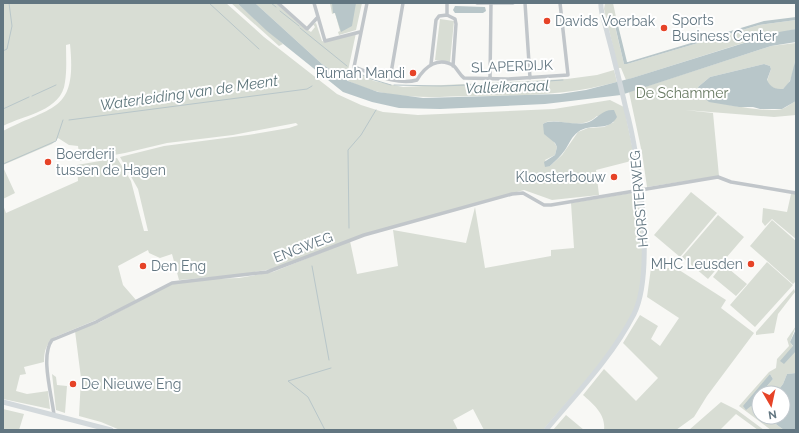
<svg xmlns="http://www.w3.org/2000/svg" width="799" height="433" font-family="Raleway,sans-serif">
	<style>
		.green { fill: #d8ddd4; fill-rule: evenodd }
		.water { fill: #b8c6c9 }
		.lines { fill: none; stroke-linecap: round; stroke-linejoin: round }
		.stream { stroke: #b8c6c9; stroke-width: 1 }
		.street { stroke: #c1c6ca; stroke-width: 3.5 }
		.secondary { stroke: #d3d9dc; stroke-width: 5 }
		.poi-dot { fill: #e64327; stroke: #fff; stroke-width: 1.5 }
		.labels { text-anchor: middle; dominant-baseline: central; stroke-width: 4; stroke-linejoin: round; paint-order: stroke }
		.poi-label { font-size: 14px; fill: #627681; stroke: #fff; text-anchor: start }
		.street-label { font-size: 14px; fill: #627681; stroke: #fff }
		.park-label { font-size: 14px; fill: #677961; stroke: #fff }
		.water-label { font-size: 15px; font-style: italic; fill: #5e767c; stroke: #fff }
	</style>
	<rect width="100%" height="100%" fill="#f8f8f5"/>
	<path class="green" d="M3 3H226L264 37 337 94 361 105 383 112 418 115 463 113 554 109 610 100 624 107 635 160 596 170 599 195 552 200 524 190 377 231 272 269 237 275 179 280 172 254 160 258 149 253 148 250 118 266 123 285 136 300 113 313 55 337C46 344 44 351 44 362L24 367 26 374 20 375 16 391 27 394 48 391 50 409 3 399V205L6 213 78 181 77 165 117 158 131 181 144 231H148L138 189 120 157 164 146 248 135 289 128 298 125 296 123 233 135 167 143 125 153 80 161 78 146 69 145 58 138 52 144 3 165V131C53 105 77 113 70 44L66 45C66 57 67 70 65 82 62 111 24 115 3 126ZM597 116 614 122 604 127 588 128 578 132 562 155 550 166 545 160 555 155 557 147 543 124C555 115 579 133 597 116Z
		M231 3H237L283 44 279 46Z
		M255 3H276L307 31 308 30 311 32 315 27 313 24 316 23 322 41 325 42 356 33 346 80 322 64Z
		M330 3H362L356 30 339 35 338 32 340 31 335 13 332 14Z
		M605 3H613L616 17 613 18 624 64H627L759 25 796 20V29L759 38 626 80 621 68H618L604 9Z
		M440 19 454 21 450 62 435 60Z
		M796 43C796 56 795 81 783 89 775 90 771 88 767 81L771 69 770 66 764 64 710 77 698 87 705 99C720 104 768 113 782 109 787 107 792 103 796 101V115L774 117 685 110 713 113 719 176 647 187 642 153 629 92 771 46Z
		M351 70 374 81 403 87 567 79 597 75 614 70 617 82C570 95 521 96 472 96 427 97 390 101 348 81L351 77Z
		M3 167 15 193 3 199Z
		M637 192 639 195C641 227 647 274 636 305 620 348 573 394 543 430H484L473 409 453 420 458 430H120L101 422 79 416 81 378 75 331 100 322 171 284 207 279 239 278 273 272 350 241 357 274 398 266 393 230 466 243 475 207 485 268 551 256V250L574 248 571 203Z
		M691 192 717 213 680 257 654 235Z
		M791 194H796V239L772 219 765 226 762 222 763 208 787 212Z
		M718 215 744 237 708 279 682 257Z
		M772 220 796 241V281L793 284 750 246Z
		M767 262 793 285 755 327 730 305Z
		M723 264 747 284 736 296 713 277Z
		M651 268H676L726 300 721 308 754 333 707 396 694 417 676 430H604C606 414 593 404 583 395L604 369 636 401 658 378 623 343 640 315 658 326 651 339 660 346 679 318 647 297Z
		M794 289 795 292 778 314 774 333 756 335V332Z
		M796 326 790 342 796 351V373L787 374 783 384 776 393H761L773 379 770 374 751 406 759 412V417H766L784 430H771L739 406 769 372 776 368 777 359 789 346 787 339Z
		M52 374 56 377 57 385 67 386 65 413 56 410Z
		M721 402 737 410 764 430H758L736 414 720 430H689Z
		M3 409 24 414 19 430H3Z
		M566 415 584 430H553Z"/>
	<path class="water" d="M237 3H255L322 64 348 81 378 92 423 98 560 94 586 90 632 78 779 32 796 29V42L771 46 621 95 545 104 440 109 399 108 372 102 343 92 267 31Z
		M332 3H356L352 26 341 32 335 13H333Z
		M455 6 485 7 486 11 483 13H455L453 10Z
		M613 17H616L627 62H628L764 21 796 17V20L759 25 627 64H624Z
		M796 58V101L782 109H760L753 107H739L709 102 700 94 698 87 710 77 764 64 770 66 771 69 767 80C771 88 775 89 783 89L790 81Z
		M614 110 617 117C608 133 591 122 578 132 572 136 569 144 565 150 561 156 555 161 550 166L545 167 544 162 555 155 557 147 555 143 544 134 543 124C552 117 575 127 589 122 598 118 603 109 614 110Z
		M796 329V351L784 364 780 361 793 346 790 342Z
		M796 373V430H784L766 417H783V393H776L783 384 787 374Z
		M770 374 773 379 761 393H759L755 400 756 403 759 404V412L751 406 746 410 743 406Z"/>
	<g class="lines">
		<path class="stream" d="M209 3 259 49
			M271 3 276 7
			M280 11 299 26
			M300 28 347 66
			M3 51 7 49 12 26 9 3
			M352 70 371 79 391 85
			M533 82 563 80
			M496 84 530 82
			M394 85 441 86 493 84
			M32 96 56 85
			M3 109 29 97
			M69 120 307 89 312 86
			M3 164 56 141 63 120
			M349 228 348 150 361 135 376 110
			M312 266 329 360
			M325 430 308 397 288 381 331 368"/>
		<path class="street" d="M278 3 307 29 317 18
			M314 3 325 41 360 32
			M367 3 354 67C372 73 397 86 417 80 425 66 439 56 454 66 458 70 460 75 464 78L507 79 568 75 560 3
			M477 3H513
			M525 3 530 78
			M447 15V3
			M431 64 436 20 439 16 447 15 455 19 456 24 453 66
			M390 79 403 3
			M490 80 491 3
			M54 415C52 395 40 356 52 340L96 322 172 283 267 272 364 235 512 194 523 193 544 205H551L718 177 731 182 796 193"/>
		<path class="secondary" d="M3 402 111 430
			M546 430C577 393 612 357 634 314 655 272 639 155 626 109 620 83 614 58 607 32 605 23 600 12 601 3"/>
	</g>
	<g class="poi-dot">
		<circle cx="547" cy="21" r="4"/>
		<circle cx="664" cy="28" r="4"/>
		<circle cx="413" cy="73" r="4"/>
		<circle cx="48" cy="162" r="4"/>
		<circle cx="614" cy="177" r="4"/>
		<circle cx="751" cy="264" r="4"/>
		<circle cx="143" cy="266" r="4"/>
		<circle cx="73" cy="384" r="4"/>
	</g>
	<g class="labels">
		<g class="poi-label">
			<text x="672" y="20">Sports<tspan x="672" dy="16">Business Center</tspan></text>
			<text x="555" y="21">Davids Voerbak</text>
			<text x="405" y="73" text-anchor="end">Rumah Mandi</text>
			<text x="56" y="154">Boerderij<tspan x="56" dy="16">tussen de Hagen</tspan></text>
			<text x="606" y="177" text-anchor="end">Kloosterbouw</text>
			<text x="743" y="264" text-anchor="end">MHC Leusden</text>
			<text x="151" y="266">Den Eng</text>
			<text x="81" y="384">De Nieuwe Eng</text>
		</g>
		<g class="street-label">
			<text transform="translate(512 66) rotate(-2)">SLAPERDIJK</text>
			<text transform="translate(639 199) rotate(-95)">HORSTERWEG</text>
			<text transform="translate(303 247) rotate(-21)">ENGWEG</text>
		</g>
		<g class="park-label">
			<text x="682" y="93">De Schammer</text>
		</g>
		<g class="water-label">
			<text transform="translate(507 87) rotate(-2)">Valleikanaal</text>
			<text transform="translate(189 93) rotate(-8)">Waterleiding van de Meent</text>
		</g>
	</g>
	<rect width="799" height="433" fill="none" stroke="#627681" stroke-width="8"/>
	<g transform="translate(771 405) rotate(171)"><circle r="19" fill="#ffffff" stroke="#c0c8cd"/>
	<path d="M0-3L7 15L0 10L-7 15Z" fill="#e64327"/>
	<text y="-6" font-size="11" font-weight="bold" text-anchor="middle" fill="#627681">N</text>
	</g>
</svg>
